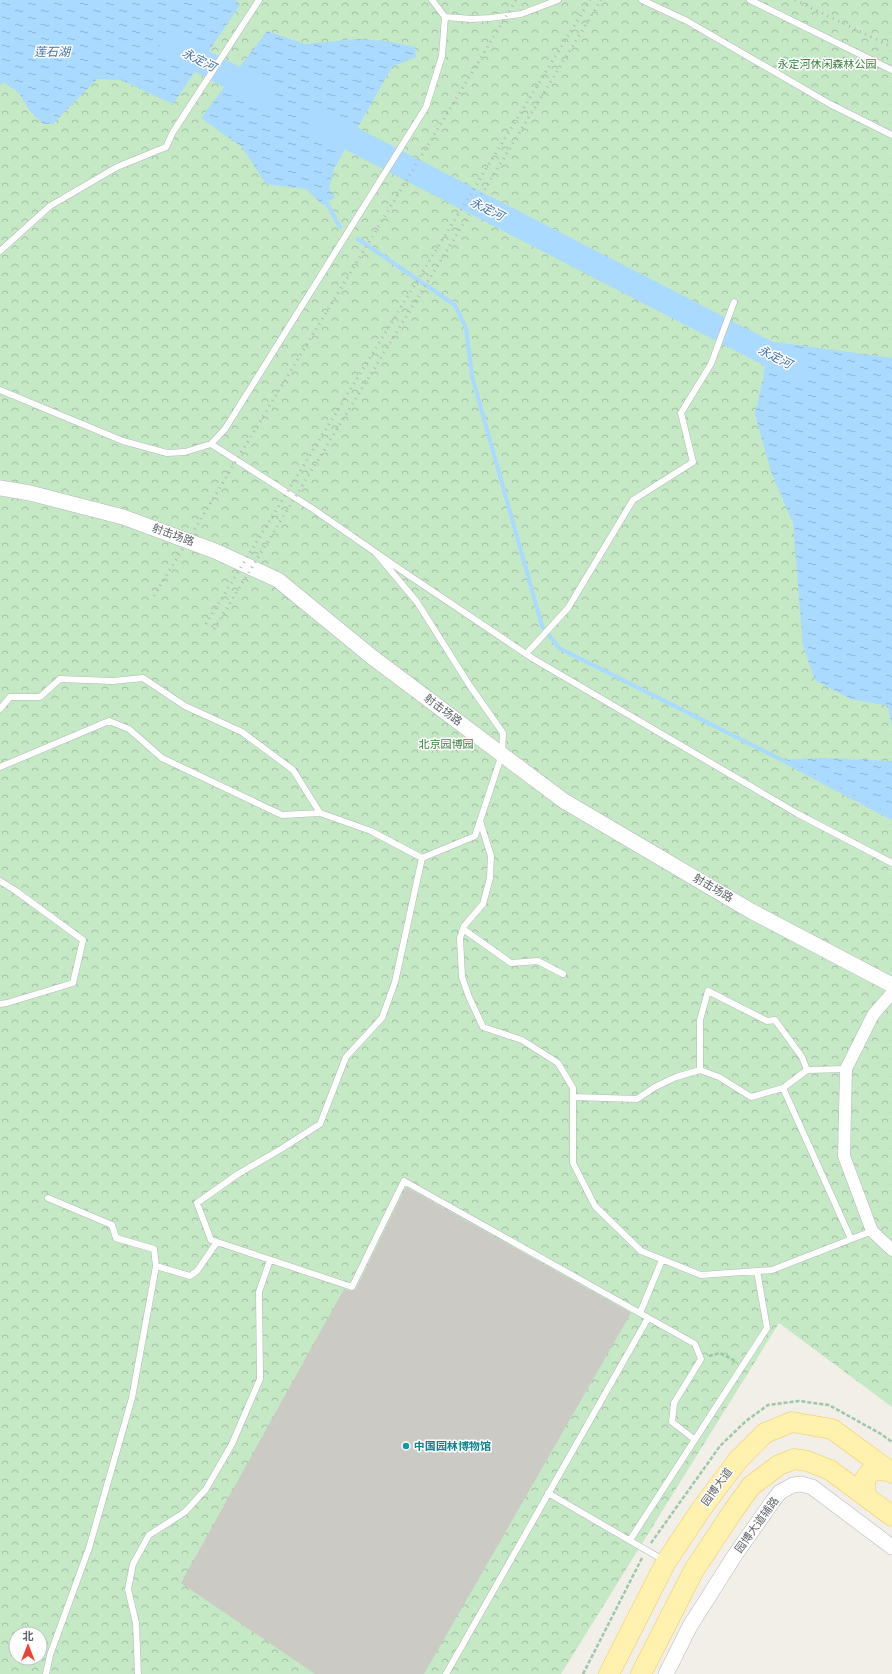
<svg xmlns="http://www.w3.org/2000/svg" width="892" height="1674" font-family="Raleway,'Noto Sans SC',sans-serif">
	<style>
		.forest { fill: url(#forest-crowns); fill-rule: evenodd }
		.water { fill: url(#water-ripples) }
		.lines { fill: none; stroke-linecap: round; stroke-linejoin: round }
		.stream { stroke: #aadaff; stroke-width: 4 }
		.river { stroke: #aadaff; stroke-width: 25 }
		.building { fill: #cccac5 }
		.service-casing { stroke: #b5b8bc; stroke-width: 7 }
		.minor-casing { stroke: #b5b8bc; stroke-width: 13 }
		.tertiary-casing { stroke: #b5b8bc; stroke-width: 16 }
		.primary-casing { stroke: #f2c960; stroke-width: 21 }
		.path { stroke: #9cc7a9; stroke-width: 2.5; stroke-dasharray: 4 2; stroke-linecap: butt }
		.service { stroke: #fff; stroke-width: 6 }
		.minor { stroke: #fff; stroke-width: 12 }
		.tertiary { stroke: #fff; stroke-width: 15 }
		.primary { stroke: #fff2af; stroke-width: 20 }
		.rail { stroke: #b6b7b8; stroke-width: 3; stroke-dasharray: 1 5; stroke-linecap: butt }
		.culture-dot { fill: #0f9aa8; stroke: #fff; stroke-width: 1.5 }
		.labels { text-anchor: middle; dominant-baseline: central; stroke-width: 3; stroke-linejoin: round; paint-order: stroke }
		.park-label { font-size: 11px; fill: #348238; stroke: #fff }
		.street-label { font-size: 11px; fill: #5f6368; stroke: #fff }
		.culture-label { font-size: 11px; font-weight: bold; fill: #0d838f; stroke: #fff; text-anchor: start }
		.water-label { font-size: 12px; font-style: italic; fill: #4174aa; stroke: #fff }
	</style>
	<defs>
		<pattern id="forest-crowns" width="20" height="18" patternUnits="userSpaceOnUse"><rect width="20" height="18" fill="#c5e8c5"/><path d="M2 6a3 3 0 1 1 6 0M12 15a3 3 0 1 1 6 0" fill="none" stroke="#a3c0a4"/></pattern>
		<pattern id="water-ripples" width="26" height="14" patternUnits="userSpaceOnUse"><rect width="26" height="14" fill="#aadaff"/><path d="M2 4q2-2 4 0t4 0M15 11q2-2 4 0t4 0" fill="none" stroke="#8eb4d2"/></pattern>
	</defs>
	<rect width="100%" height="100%" fill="#f1efe8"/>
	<path class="forest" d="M0 0H892V1407L779 1323 561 1674H0ZM16 1634H40V1658H16Z"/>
	<path class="water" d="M0 0H236L240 5 173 104 121 80 97 79 53 124H43L29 110 19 93 3 82 0 86Z
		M267 31 305 44 357 39 386 41 415 47 416 57 392 67 334 169 329 188 335 197 323 205 306 189 266 184 242 147 201 118Z
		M768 341 892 358V727L888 706 850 699 815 680 803 646 793 523 771 472 755 414 763 380Z
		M822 758 892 761V818L817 777 782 760Z"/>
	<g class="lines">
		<path class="stream" d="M324 198 340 227
			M358 239 455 305 466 328 472 376 542 626 559 648 782 760 892 818"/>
		<path class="river" d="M172 46 263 93
			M321 123 796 368"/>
	</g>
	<path class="building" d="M406 1187 631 1313 424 1674H315L181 1583 344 1289 352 1291 356 1289Z"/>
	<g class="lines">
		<defs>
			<path id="service" d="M432 0 445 17 472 19 490 18 521 14 558 0
				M642 0 687 21 830 104 892 135
				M750 0 892 70
				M0 251 50 206 117 167 166 147 173 132 259 0
				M0 390 123 441 167 453 185 452 211 444 313 509 398 568 532 658 798 814 892 863
				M211 444 225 429 426 107 442 56 445 17
				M376 553 417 602 470 686 503 733 502 754 475 836 422 858 395 982 382 1018 346 1057 320 1124 281 1149 238 1174 197 1203 211 1240 352 1287 404 1181 695 1344 701 1359 674 1403 672 1422 694 1439
				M526 654 568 608 633 500 693 462 681 413 711 364 734 302
				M0 709 10 697H40L60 679 113 681 143 678 185 706 242 732 293 770 320 813
				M0 767 109 721 129 729 162 758 282 815 320 813 371 831 422 858
				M480 821 491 856 490 878 483 904 464 926 460 938 462 977 469 997 483 1027 522 1040 558 1063 573 1088V1163L595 1206 641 1251 701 1275 772 1270 872 1231
				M0 881 16 891 83 940 73 983 7 1003 0 1004
				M463 929 511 963 538 961 563 974
				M846 1069 807 1070 783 1088 851 1239
				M700 1070V1020L708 991 767 1021 775 1020 802 1057 807 1070
				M573 1097 637 1099 655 1087 676 1077 700 1070 719 1077 751 1097 783 1088
				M48 1198 112 1225 116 1238 154 1249 156 1266 190 1276 197 1271 217 1242
				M640 1313 662 1260
				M548 1493 665 1561
				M630 1540 767 1328 757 1271
				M46 1674 50 1655 89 1548 132 1398 156 1266
				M138 1674 136 1623 128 1589 133 1564 149 1535 185 1512 206 1489 232 1444 260 1379 259 1292 270 1260
				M446 1674 648 1318"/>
			<path id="minor" d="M892 993 873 1015 846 1069 844 1156 872 1231 892 1250"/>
			<path id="tertiary" d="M0 488 30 493 123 517 215 551 278 580 372 657 564 801 751 911 892 985
				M666 1674 690 1626 735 1555 773 1501 780 1492 793 1485 801 1484 812 1487 892 1547"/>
			<path id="primary" d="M865 1495V1479L872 1470 889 1471
				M609 1674 666 1562 702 1508 738 1460 765 1433 792 1422 832 1429 892 1473
				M641 1674 694 1570 733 1511 751 1486 779 1465 794 1459 807 1461 830 1470 892 1516"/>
		</defs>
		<use href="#service" class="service-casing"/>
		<use href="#minor" class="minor-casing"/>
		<use href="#tertiary" class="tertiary-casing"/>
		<use href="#primary" class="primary-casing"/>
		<path class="path" d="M709 1356 720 1353 735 1361
			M651 1543 720 1446 746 1421 768 1405 799 1401 829 1405 881 1434 892 1442
			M583 1674 642 1558"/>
		<use href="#service" class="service"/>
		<use href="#minor" class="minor"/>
		<use href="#tertiary" class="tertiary"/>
		<use href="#primary" class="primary"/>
		<path class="rail" d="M795 0 892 47
			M154 596 516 0
			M206 624 590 0
			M214 629 601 0"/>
	</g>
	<circle class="culture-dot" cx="406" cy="1446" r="4"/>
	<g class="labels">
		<g class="park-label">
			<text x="827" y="64">永定河休闲森林公园</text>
			<text x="446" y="744">北京园博园</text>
		</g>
		<g class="street-label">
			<text transform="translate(173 535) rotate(20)">射击场路</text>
			<text transform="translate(443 710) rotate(37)">射击场路</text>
			<text transform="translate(713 888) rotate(30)">射击场路</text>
			<text transform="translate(717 1487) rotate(-54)">园博大道</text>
			<text transform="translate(757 1525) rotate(-54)">园博大道辅路</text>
		</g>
		<g class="culture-label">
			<text x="414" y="1446">中国园林博物馆</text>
		</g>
		<g class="water-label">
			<text x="52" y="52">莲石湖</text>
			<text transform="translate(199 60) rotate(27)">永定河</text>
			<text transform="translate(487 209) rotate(27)">永定河</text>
			<text transform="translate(775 357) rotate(27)">永定河</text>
		</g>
	</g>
	<g transform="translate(28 1646)"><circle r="19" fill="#ffffff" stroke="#bfc1c3"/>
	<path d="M0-3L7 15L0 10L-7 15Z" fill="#ea4335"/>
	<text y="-6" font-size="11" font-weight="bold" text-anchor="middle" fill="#5f6368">北</text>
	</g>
</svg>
